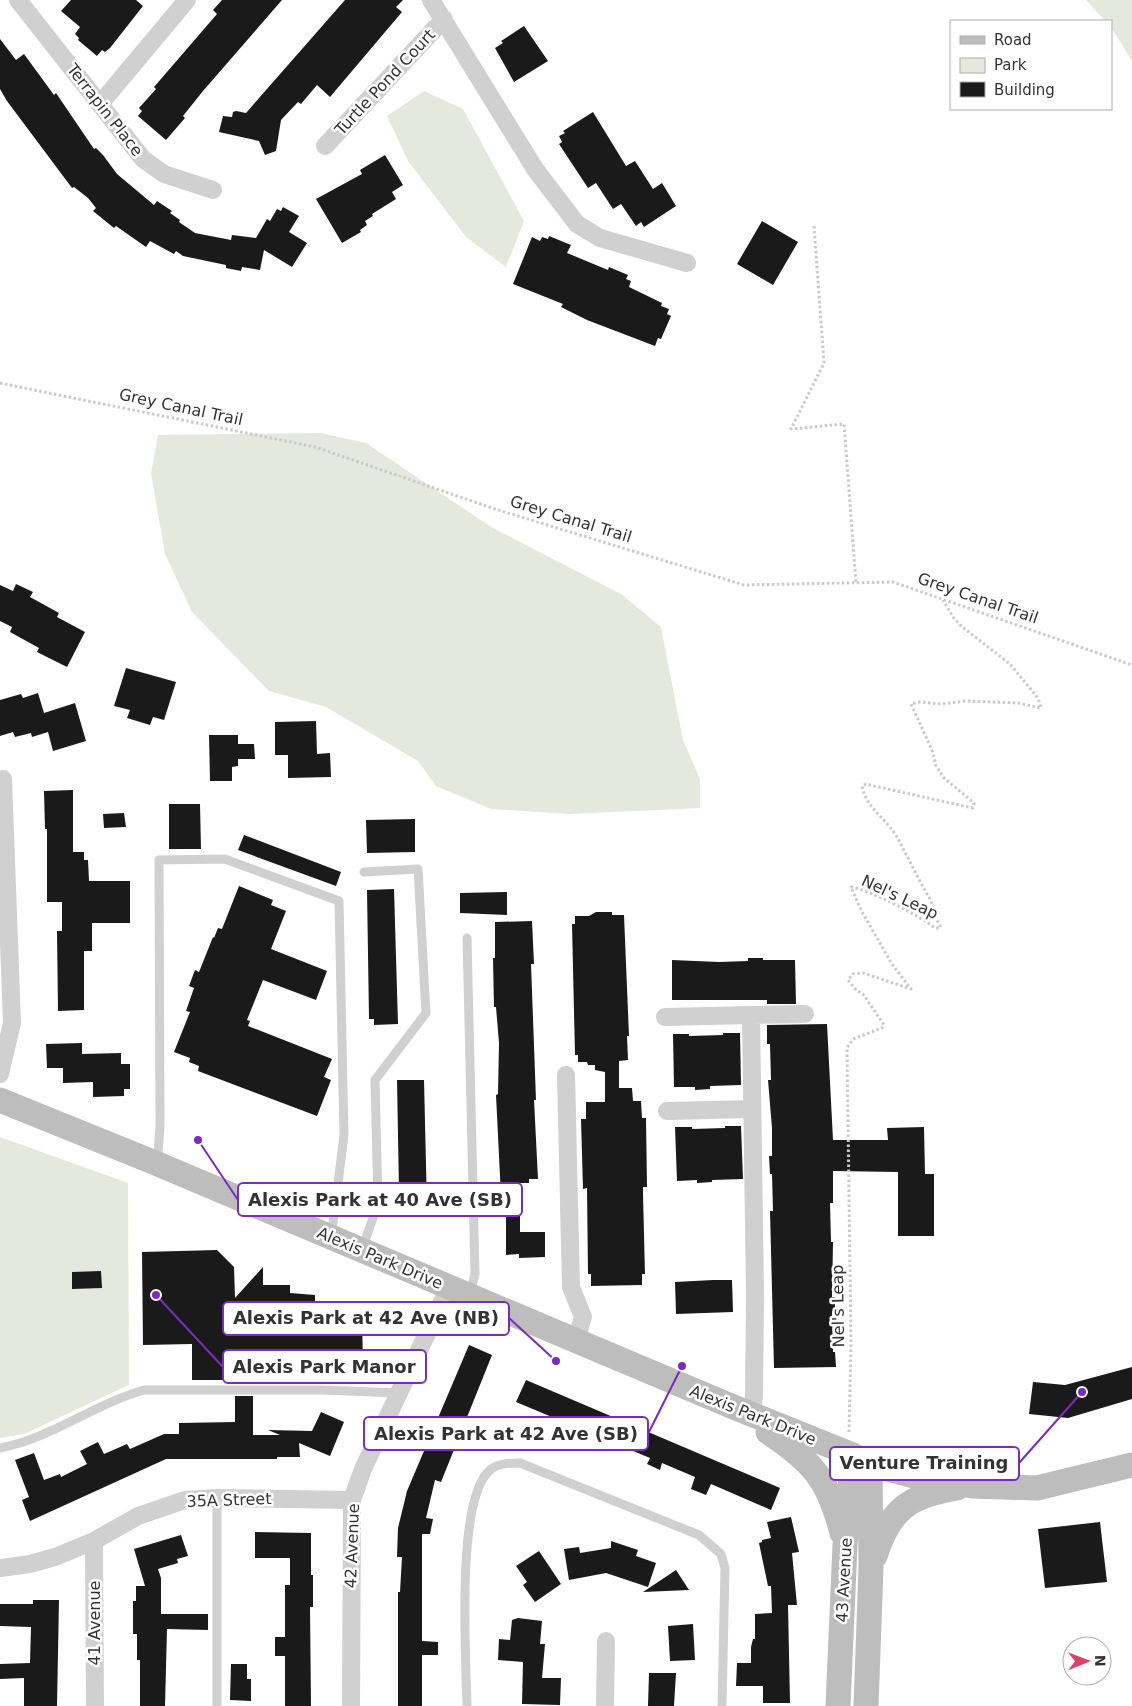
<svg xmlns="http://www.w3.org/2000/svg" width="1132" height="1706" font-family="'DejaVu Sans',sans-serif">
	<style>
		.green { fill: #e5e9dd }
		.building { fill: #1a1a1a }
		.lines { fill: none; stroke-linecap: round; stroke-linejoin: round }
		.path { stroke: #cacaca; stroke-width: 3; stroke-dasharray: 2.5 2.5; stroke-linecap: butt }
		.lane { stroke: #d0d0d0; stroke-width: 9 }
		.street { stroke: #d0d0d0; stroke-width: 18 }
		.secondary { stroke: #bdbdbd; stroke-width: 25 }
		.labels { text-anchor: middle; dominant-baseline: central; stroke-width: 5; stroke-linejoin: round; paint-order: stroke }
		.street-label { font-size: 16px; fill: #333; stroke: #fff }
		.leader { fill: none; stroke: #7b2cbf; stroke-width: 2 }
		.callout-dot { fill: #7b2cbf; stroke: #fff; stroke-width: 2 }
		.callout { fill: #fff; stroke: #7b2cbf; stroke-width: 2 }
		.callout-label { font-size: 18px; text-anchor: middle; font-weight: bold; fill: #333 }
	</style>
	<rect width="100%" height="100%" fill="#fff"/>
	<path class="green" d="M1086 0H1132V61L1111 27V21H1105Z
		M424 91 463 109 524 221 506 267 466 237 408 161 387 116Z
		M321 433 366 443 491 527 621 594 661 627 683 740 700 779V808L569 814 491 809 436 786 418 761 326 707 269 691 192 612 165 554 151 473 158 435Z
		M0 1137 128 1183 129 1385 24 1434 0 1438Z"/>
	<path class="building" d="M71 0H136L143 6 110 48 105 52 102 50 97 56 78 40 79 38 75 34 80 27 61 11Z
		M222 0H282L203 91 183 116 185 118 166 140 138 116 142 111 139 108 156 89 154 87 217 14 213 10Z
		M345 0H403L396 7 402 12 330 97 317 85 301 104 298 102 281 120 276 151 265 155 259 141 219 132 223 116 232 117 233 112 236 111 246 113Z
		M524 26 548 61 514 82 495 48 503 43 501 41Z
		M0 39 16 60 24 54 54 95 56 93 94 149 96 148 103 155 117 174 154 205 157 201 172 211 170 213 180 220 179 222 195 233 231 240 232 235 256 238 267 219 270 221 277 209 281 211 283 207 299 216 289 232 307 243 292 267 264 250 260 270 242 267 241 271 226 268V265L183 256 176 251 174 254 150 241 146 247 116 226 114 228 93 211 96 208 88 198 74 187 72 188 7 101 0 89Z
		M593 112 626 166 635 161 653 189 662 183 676 206 644 227 641 222 636 226 621 204 613 209 596 183 588 188 559 144 562 142 559 136 565 133 563 131Z
		M385 155 403 185 392 192 396 199 372 214 373 216 365 221 367 225 360 230 361 232 342 243 316 199 362 174 360 170Z
		M762 221 798 242 773 285 737 264Z
		M549 236 571 245 567 253 608 270 609 267 628 275 626 279 631 281 629 287 662 303 661 306 669 309 667 314 671 316 661 339 658 338 655 346 587 320 561 307 563 304 513 284 532 237 540 241 542 237 548 239Z
		M16 584 33 592 30 597 59 613 57 617 85 632 67 667 37 652 39 648 10 632 12 627 0 621V585L13 591Z
		M126 668 176 682 164 720 153 717 150 725 127 718 130 710 114 706Z
		M38 693 44 713 75 703 86 741 53 751 48 732 32 737 31 733 15 737 13 732 0 736V700L21 694 23 698Z
		M316 721 317 754 330 753 331 777 288 778V755H275V722Z
		M209 735H238V744H254L255 759H238V766L232 767V781H210Z
		M73 790V852H84V860H88L89 881H130V923H92V951H84V1010L58 1011 57 931H62V902H47V829H45L44 791Z
		M169 804H200L201 849H169Z
		M124 813 126 827 104 828 103 814Z
		M415 819V852L367 853 366 820Z
		M244 835 341 872 336 886 238 850Z
		M239 886 273 900 271 905 286 911 271 949 327 971 316 1000 263 980 247 1020 250 1021 248 1026 332 1059 324 1077 331 1080 317 1116 198 1071 199 1066 189 1062 190 1058 174 1052 190 1012 186 1011 194 988 189 986 195 970 199 972 213 937 214 938 218 928 222 929Z
		M394 889 398 1024 374 1025V1019H369L367 890Z
		M507 892V915L460 913V893Z
		M596 912H612V915H624L629 1036H627L628 1060 619 1061V1088H632L633 1101H641L642 1118H646L647 1187H643V1194L645 1274H642V1285L591 1286V1274H588L587 1188 583 1189 581 1119H586V1102H605V1072L595 1070V1065H588L587 1062H578V1055H575L572 924H575V916H589Z
		M532 921 534 964H531L536 1100H534L538 1179H529V1183H520V1232H545V1257L519 1258V1254L506 1255V1217H502L496 1095 498 1094 499 1043 496 1007H494L493 958H495V922Z
		M748 958H763V960H795L796 1004H767V1000H672V960L719 962 748 961Z
		M827 1024 833 1140H888L887 1128 924 1127 925 1174H934V1236H898V1172L833 1171V1203H830L831 1242H833L832 1297H835V1312H832L833 1352H835L836 1367 774 1368 770 1211H773L772 1174H770L769 1156H772V1128L768 1080H771L770 1044H767V1025Z
		M723 1033H740L741 1085 710 1086V1089L695 1090V1087H674L673 1034H689V1036L723 1035Z
		M82 1043V1054L121 1053V1064H130V1089H124V1096L93 1097V1082L63 1083V1068H47L46 1044Z
		M397 1080H424L427 1207 422 1209V1215H397V1191H399Z
		M725 1126H741L743 1179 712 1180V1182L697 1183V1180L677 1181 675 1127H692V1129L725 1128Z
		M217 1250 234 1267 235 1298 263 1267V1285H290V1293L315 1295V1304L336 1303 338 1312H360L362 1316 363 1365H372V1382L250 1381 253 1384H235V1380H192V1344L143 1345 142 1252Z
		M101 1271 102 1288 72 1289V1272Z
		M713 1280H732L733 1312 676 1314 675 1282Z
		M469 1345 492 1355 441 1482 435 1480 426 1518 433 1519 430 1534H422V1641L438 1642V1655H422V1706H398V1592H400L402 1557H397L398 1528 407 1491Z
		M1132 1367V1399L1068 1418 1029 1414 1033 1382 1065 1385Z
		M526 1380 780 1488 771 1510 711 1484 706 1495 691 1489 695 1477 662 1463 660 1470 647 1464 650 1458 516 1402Z
		M235 1396H253V1435H280L268 1430 312 1431 321 1412 344 1422 330 1456 299 1443 300 1457H277V1459H166L30 1521 22 1500 29 1497 15 1460 34 1453 44 1480 60 1474 61 1477 87 1464 80 1451 98 1442 104 1454 127 1444 130 1449 164 1434H179V1423L235 1422Z
		M791 1517 799 1552 792 1553 797 1605H788L790 1703H763V1686H736L737 1663H751V1647L753 1639H755V1614L772 1613 771 1586H768L759 1543 762 1542V1540L771 1538 767 1522Z
		M1100 1522 1107 1582 1045 1588 1038 1529Z
		M255 1532 311 1533V1575H313V1607H310L311 1706H285V1656H275V1637H285V1585H290V1558H255Z
		M181 1535 188 1556 177 1559 178 1563 158 1569 161 1578V1614H208V1630L167 1629 165 1706H140V1660H137V1634H133V1601H136V1586H145L134 1549Z
		M611 1541 638 1550 636 1556 656 1563 648 1587 606 1573 569 1580 564 1549 579 1547 580 1553 611 1548Z
		M539 1551 561 1584 535 1602 523 1585 527 1582 516 1566Z
		M676 1570 689 1590 643 1592Z
		M33 1600H59L57 1706H24V1678L0 1679V1664L30 1663 31 1627 0 1626V1604H33Z
		M518 1618 542 1621 540 1644H545L542 1678H561L560 1705 522 1704 523 1662 498 1660 499 1639 510 1640 512 1620Z
		M693 1624 695 1660 670 1661 668 1626Z
		M231 1664H247V1679H251V1701L230 1700Z
		M649 1673H676L674 1706H648Z"/>
	<g class="lines">
		<path class="path" d="M814 226 824 363 791 429 844 424 856 583
			M0 383 315 447 495 509 744 585 893 582 1132 665
			M849 1432 851 1344 847 1048 853 1039 882 1028 884 1025 863 994 856 990 848 980 853 974 863 973 911 989 892 964 862 912 851 887C870 890 920 916 935 928H940V924C933 918 934 907 930 899 918 879 908 857 897 837 886 818 866 808 862 786L866 784 874 786 973 808 974 803 944 778 936 766 932 750 911 704 919 702 942 704 965 701 1018 703 1041 708 1038 698 1010 664 961 626 953 617 943 600"/>
		<path class="lane" d="M467 938 475 1274 470 1294
			M153 1161 158 1152 160 1127 159 860 225 859 339 901 344 1135 333 1223 329 1234
			M362 1249 378 1204 375 1080 426 1013 418 869 364 872
			M0 1448C52 1438 94 1404 144 1390H322L399 1393
			M217 1498V1706
			M467 1706C466 1658 456 1505 488 1472 496 1463 509 1463 520 1463L699 1535 721 1554 725 1568 722 1706"/>
		<path class="street" d="M18 0 143 159 164 174 213 190
			M431 0 535 169 577 224 600 238 687 263
			M100 104 187 0
			M325 146 444 19
			M665 1017 751 1015
			M0 1074 12 1023 3 779
			M566 1075 571 1287 583 1317 576 1340
			M667 1111 752 1109
			M751 1414 754 1397 755 1296 751 1015 805 1014
			M94 1541 95 1706
			M0 1568 30 1564 55 1557 94 1541 138 1516 185 1500 217 1498 352 1500
			M351 1706 352 1500 363 1469 449 1287
			M605 1706 606 1641"/>
		<path class="secondary" d="M0 1100 153 1162 731 1406 853 1455 870 1464 917 1477 972 1486 1037 1488 1132 1465
			M768 1432C813 1463 828 1478 842 1533
			M875 1556C890 1509 909 1496 957 1488
			M838 1706 845 1545 853 1455
			M866 1706 871 1568 870 1464"/>
	</g>
	<g class="labels">
		<g class="street-label">
			<text transform="translate(385 82) rotate(-47)">Turtle Pond Court</text>
			<text transform="translate(105 110) rotate(52)">Terrapin Place</text>
			<text transform="translate(181 407) rotate(12)">Grey Canal Trail</text>
			<text transform="translate(571 519) rotate(17)">Grey Canal Trail</text>
			<text transform="translate(978 598) rotate(19)">Grey Canal Trail</text>
			<text transform="translate(900 897) rotate(25)">Nel's Leap</text>
			<text transform="translate(380 1258) rotate(23)">Alexis Park Drive</text>
			<text transform="translate(838 1306) rotate(-91)">Nel's Leap</text>
			<text transform="translate(753 1415) rotate(22)">Alexis Park Drive</text>
			<text transform="translate(229 1500) rotate(-2)">35A Street</text>
			<text transform="translate(352 1546) rotate(-88)">42 Avenue</text>
			<text transform="translate(844 1580) rotate(-87)">43 Avenue</text>
			<text transform="translate(94 1623) rotate(-90)">41 Avenue</text>
		</g>
	</g>
	<path class="leader" d="M198 1140L238 1200M556 1361L509 1318M156 1295L223 1367M682 1366L648 1434M1082 1392L1019 1463"/>
	<g class="callout-dot">
		<circle cx="198" cy="1140" r="5"/>
		<circle cx="556" cy="1361" r="5"/>
		<circle cx="156" cy="1295" r="5"/>
		<circle cx="682" cy="1366" r="5"/>
		<circle cx="1082" cy="1392" r="5"/>
	</g>
	<g class="callout">
		<rect x="238" y="1183" width="284" height="33" rx="5"/>
		<rect x="223" y="1302" width="286" height="33" rx="5"/>
		<rect x="223" y="1350" width="203" height="33" rx="5"/>
		<rect x="364" y="1417" width="284" height="33" rx="5"/>
		<rect x="830" y="1447" width="189" height="33" rx="5"/>
	</g>
	<g class="callout-label">
		<text x="380" y="1206">Alexis Park at 40 Ave (SB)</text>
		<text x="366" y="1324">Alexis Park at 42 Ave (NB)</text>
		<text x="324" y="1373">Alexis Park Manor</text>
		<text x="506" y="1440">Alexis Park at 42 Ave (SB)</text>
		<text x="924" y="1469">Venture Training</text>
	</g>
	<rect x="950" y="20" width="162" height="90" fill="#ffffff" stroke="#adadad"/>
	<rect x="960" y="36" width="25" height="8" fill="#bdbdbd" stroke="#adadad"/>
	<text x="994" y="45" font-size="15" fill="#333333">Road</text>
	<rect x="960" y="58" width="25" height="15" fill="#e5e9dd" stroke="#adadad"/>
	<text x="994" y="70" font-size="15" fill="#333333">Park</text>
	<rect x="960" y="82" width="25" height="15" fill="#1a1a1a" stroke="#adadad"/>
	<text x="994" y="95" font-size="15" fill="#333333">Building</text>
	<g transform="translate(1087 1661) rotate(89)"><circle r="24" fill="#ffffff" stroke="#adadad"/>
	<path d="M0-4L9 19L0 12L-9 19Z" fill="#df4064"/>
	<text y="-8" font-size="14" font-weight="bold" text-anchor="middle" fill="#333333">N</text>
	</g>
</svg>
